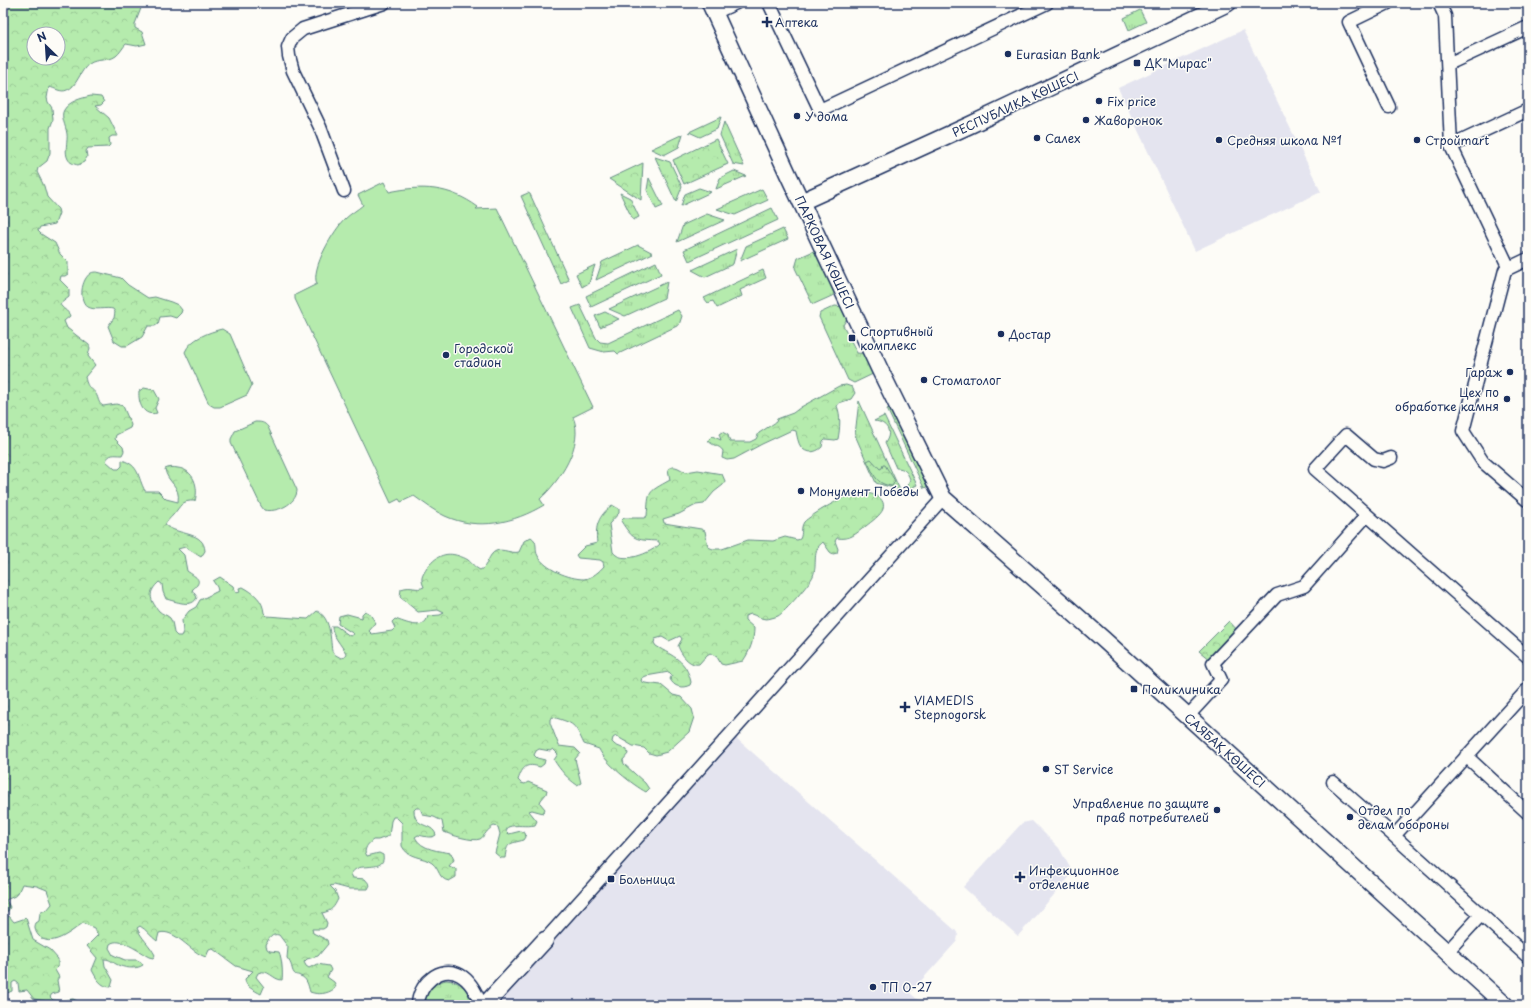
<svg xmlns="http://www.w3.org/2000/svg" width="1531" height="1008" font-family="'Playpen Sans',sans-serif">
	<style>
		.built { fill: #e4e4ef }
		.grass { fill: url(#grass-tufts); stroke: #688d86 }
		.forest { fill: url(#forest-crowns); stroke: #688d86; fill-rule: evenodd }
		.pitch { fill: #b5ebad; stroke: #688d86 }
		.lines { fill: none; stroke-linecap: round; stroke-linejoin: round }
		.street-casing { stroke: #1b2f5e; stroke-width: 15 }
		.secondary-casing { stroke: #1b2f5e; stroke-width: 19 }
		.street { stroke: #fdfcf7; stroke-width: 12 }
		.secondary { stroke: #fdfcf7; stroke-width: 16 }
		.poi-dot { fill: #1b2f5e; stroke: #fdfcf7; stroke-width: 1.5 }
		.labels { text-anchor: middle; dominant-baseline: central; stroke-width: 3; stroke-linejoin: round; paint-order: stroke }
		.poi-label { font-size: 12px; fill: #1b2f5e; stroke: #fdfcf7; text-anchor: start }
		.street-label { font-size: 12px; fill: #1b2f5e; stroke: #fdfcf7 }
	</style>
	<defs>
		<pattern id="grass-tufts" width="24" height="20" patternUnits="userSpaceOnUse"><rect width="24" height="20" fill="#b5ebad"/><path d="M3 7l-1-3M5 7V3M7 7l1-3M15 17l-1-3M17 17v-4M19 17l1-3" fill="none" stroke="#9bca97"/></pattern>
		<pattern id="forest-crowns" width="20" height="18" patternUnits="userSpaceOnUse"><rect width="20" height="18" fill="#b5ebad"/><path d="M2 6a3 3 0 1 1 6 0M12 15a3 3 0 1 1 6 0" fill="none" stroke="#9bca97"/></pattern>
	</defs>
	<rect width="100%" height="100%" fill="#fdfcf7"/>
	<filter id="ink" filterUnits="userSpaceOnUse"><feTurbulence type="fractalNoise" baseFrequency=".025" numOctaves="2"/><feDisplacementMap in="SourceGraphic" scale="8" xChannelSelector="R" yChannelSelector="G"/><feConvolveMatrix kernelMatrix="1 2 1 2 8 2 1 2 1" color-interpolation-filters="sRGB"/></filter>
	<g filter="url(#ink)">
		<path class="built" d="M1243 30 1321 192 1195 251 1118 88Z
			M736 738 956 931 958 935 957 941 910 993 924 1005H493Z
			M1032 821 1059 848 1073 873 1018 936 963 887 1022 823Z"/>
		<path class="grass" d="M1140 10 1146 22 1129 30 1124 18Z
			M721 117 717 129 700 137 689 132Z
			M724 122 744 166 733 164 720 135Z
			M683 134 679 147 664 155 651 149Z
			M655 157 670 162 682 187 676 202Z
			M734 171 746 176 716 189 720 178Z
			M649 178 663 206 656 209 647 190Z
			M699 188 711 192 681 206 685 194Z
			M762 189 768 200 735 215 717 209Z
			M528 193 530 194 569 280 561 284 521 196Z
			M620 193 630 198 639 217 633 220Z
			M772 208 778 220 689 261 684 250Z
			M707 214 725 220 677 242 683 225Z
			M783 229 788 239 740 261 746 246Z
			M638 245 653 253 596 280 602 262Z
			M737 249 733 264 705 277 692 270Z
			M816 250 835 290 834 295 814 304 812 303 795 268 798 258Z
			M656 262 661 274 591 307 586 296Z
			M595 265 589 283 582 287 576 274Z
			M763 270 766 278 740 290 742 296 717 308 713 301 708 303 704 298Z
			M667 282 664 298 625 316 609 309Z
			M580 305 596 338 600 342 608 343 678 310 682 316 679 325 618 354 615 351 604 352 590 348 572 308Z
			M835 306 844 307 848 317 843 325 857 353 867 354 875 373 854 383 848 380 819 317 820 313Z
			M605 312 619 319 600 327 595 316Z
			M859 401 900 490 876 483 855 435Z
			M891 407 929 486 924 488 887 409Z
			M884 416 917 485 907 490 910 479C907 472 905 468 896 468L885 443C893 432 887 422 874 421Z
			M446 980C461 981 469 989 471 1005H424C423 991 433 983 446 980Z"/>
		<path class="forest" d="M3 3H143L135 24V28L142 32 146 44 137 46 126 44C123 47 120 53 116 56 108 62 97 58 89 64 80 70 77 87 67 90 61 93 55 88 49 87L47 98 48 102 52 108 53 120 50 128V153L47 161 38 168 37 172 44 186 47 197 58 209 59 213 55 224 40 227 38 231 41 234 55 243 60 254 68 262V274L65 276H61L60 280 69 289V297L60 304C62 309 68 310 70 316L64 321 67 328 89 345 90 348 88 356 95 365 85 377C88 391 91 386 96 394 99 399 98 403 103 406L116 404 123 406 131 425 130 428 116 435 115 439 123 447 124 451 122 455C115 455 109 453 106 461L115 469H119L122 466V460C140 466 137 476 145 491H158L166 499 178 502C181 485 167 483 165 469 169 467 173 467 178 468 194 470 199 487 195 501 181 500 181 506 173 515 170 519 167 520 165 525 179 536 204 531 205 551L201 557 185 547 178 549 184 555 187 571C197 578 204 580 192 590L197 597C193 609 175 601 166 599L163 592 162 584 159 582C148 592 149 599 159 611 162 614 167 615 170 618 173 622 173 628 174 633L177 636H181L183 632 182 620 189 611 196 607 200 600 218 591 217 587 213 581 220 577 233 586 236 593 240 592 239 588 243 587C254 593 263 600 264 613L267 616 308 619 317 611C331 618 330 637 332 651L334 654 341 658 345 657 346 653C342 646 331 634 332 626H336L350 636 354 634 338 624 339 616 347 614 362 618V614L365 611 369 613 376 623 369 631 372 634 392 631 395 628 392 622 395 619C405 622 424 632 428 616L440 615 444 613 438 610 418 612 400 597 401 589C412 585 416 591 424 587 420 578 422 576 427 568 435 557 445 551 459 556 462 557 465 558 468 560 472 563 474 567 480 570 488 567 488 554 496 551 503 548 511 554 519 552L524 541 531 537C539 542 534 550 538 556 545 569 569 579 584 579 592 578 600 571 604 566L603 562 600 560 578 558 576 555 585 546 597 543C595 525 598 517 612 505L619 509V513L609 524 613 552C622 565 651 553 660 544L658 541C635 540 633 540 621 521L624 518H644L647 516C649 490 647 493 670 480L668 469C675 464 679 469 686 472L698 470 722 474 725 481 723 485 714 492 704 504 696 505 679 514 663 519 664 523 701 529 705 531 708 547 713 549H722L748 540 773 541 785 537 797 540 800 539C803 533 800 528 804 522 809 516 849 493 857 492 866 492 887 495 883 509 881 515 871 522 866 526 855 534 851 540 837 538L835 541 838 549 837 553 833 554 830 552 823 542C811 551 818 564 813 576 811 582 784 613 778 616 775 617 769 619 766 619 761 619 755 615 751 614L745 616V620L754 628C754 640 750 651 743 661L725 665 721 664 717 657 710 653 707 655 699 664C689 666 681 654 678 646L682 639 680 636 669 641 662 637 655 639 654 643 656 646C674 657 686 660 691 682L690 685C682 689 674 687 670 679L672 675 669 672 646 676 642 678 641 681 645 683 661 685 673 695 681 697 692 709 694 717 689 732 667 752 656 755 649 753 644 748 633 746 616 736 613 738 612 742 615 745 627 750 628 754 623 760 624 764 645 783 649 789 646 792C633 785 605 763 599 749L584 744C574 723 575 724 553 717L550 719V723L559 746 575 748 580 753 575 759 581 783 577 785C568 779 560 770 554 760L558 754 553 749 550 751 539 749 536 751 534 755 537 758 545 760 544 764 540 767C526 763 523 766 518 780L521 783 525 784 528 782 547 790 546 794 541 800 540 803 545 809 543 813 532 810 529 811 537 821 535 825C526 827 517 824 508 827L506 831 509 834 521 831 525 833 526 837 524 840C509 844 507 842 505 858H501L495 853 500 834 498 827 494 826C487 829 485 836 480 839 473 842 451 835 444 832L442 821 434 817 423 815 420 808H416L414 810C414 829 432 822 436 835 431 839 424 836 418 835L415 837C421 850 440 851 451 853L454 860 449 866 456 869V877L449 881C438 879 440 869 432 863 423 856 408 859 402 846V823L396 817H393L391 821 389 836 378 840H373C368 844 366 846 365 852L367 856 379 853 383 855C386 870 366 865 358 868 355 869 353 871 351 874L353 878 365 879 370 885 368 889H349L334 885 330 886 335 891 338 899C334 907 332 911 322 913L327 923 326 927 323 929H312L313 933 327 940 328 944 318 956 307 959 304 962 306 966 309 968 317 964 329 966 331 970 327 977 334 982 336 986 334 989C327 994 318 995 310 992 308 985 307 978 300 976 297 974 296 976 294 973 291 969 293 965 287 958L288 947 279 935C272 933 268 939 266 945L267 949 270 951 279 952C282 958 283 974 282 980 273 980 268 968 258 973L256 977 264 987 261 994C254 990 245 987 245 979L253 971 236 966 213 949 209 950 206 957C191 953 175 928 159 933L157 941C150 936 147 930 140 926L137 928C141 938 150 945 155 955L153 958 149 957C139 952 120 936 110 944L109 948 113 955 125 960H137L141 962 143 965C136 970 123 968 116 964 112 962 110 959 104 959L105 966 113 980 111 987C101 987 96 978 92 970L97 958 87 946 98 935 94 928 83 923C72 931 50 950 38 935 35 931 34 927 36 923L39 921 40 913 43 911 47 910 52 904 47 890 37 886 22 884 17 895 6 900 10 907 8 911 3 912ZM34 34H58V58H34Z
			M91 96 101 97 104 102 101 105 95 106 109 118 118 136H112L109 138 110 145 108 147 88 148 86 151 87 157 84 162 78 165C74 164 70 163 68 159 64 152 68 141 67 134 66 126 60 116 64 110 69 101 82 98 91 96Z
			M716 139 728 164 684 184 673 160Z
			M643 163 641 200 609 179Z
			M97 272 121 278 128 285 148 298 155 297 171 302 178 305 182 310 181 313 176 318 170 316 160 317 158 324 155 326H148L142 337 127 346H122L114 341 108 326 114 318 115 312 113 309C106 307 95 311 88 307 78 301 81 279 91 273 93 272 95 272 97 272Z
			M846 385 852 387 855 393 851 399 839 403 837 406C841 415 840 429 838 439L835 440 825 439 823 441 822 447C816 453 806 454 801 447 798 443 797 436 796 431L792 430 762 444 734 459 727 460 722 458 723 451C720 445 711 446 708 440L712 436 721 440 719 434 722 432 728 435 730 442H750L756 439 759 433 776 422 777 419 793 413 801 407 839 386Z
			M144 388 154 390 159 399 155 408 157 413C143 417 138 403 139 391Z
			M871 459 880 469 882 468 883 465H885C886 467 894 479 895 481L892 486C875 484 875 475 867 461Z
			M1229 621 1238 631 1210 660 1199 651Z
			M9 916 14 922 26 918 33 940 50 950 58 959V967L55 970 59 977 57 980 59 992 52 994 50 997 53 1000 61 1001 73 999 77 1001V1005H46L45 1001 34 999 27 990 19 991 18 983 15 981 12 983V991L5 994 3 997 6 1005H3V918Z"/>
		<path class="pitch" d="M384 182 389 192C422 185 449 186 478 207L476 209 497 208 593 407 573 417C585 444 559 482 540 499L544 505C514 523 478 531 445 516 434 511 424 503 414 496L401 502 399 499 391 503 295 299V295L317 284C310 269 334 230 345 219 350 214 357 210 363 205L358 195Z
			M222 329 230 334 252 385 247 395 220 407H214L209 404 185 352C190 339 209 332 222 329Z
			M255 422C261 422 264 422 268 427L297 490C297 504 276 513 264 510L261 506 231 443V439L235 431Z"/>
		<g class="lines">
			<defs>
				<path id="street" d="M769 3 820 110 1047 3
					M1388 3 1349 22 1389 107
					M1439 3 1445 16 1451 146 1509 268
					M714 13 736 3
					M1448 64 1528 27
					M1451 146 1528 110
					M344 191 320 127 293 71 289 56 288 47 292 38 303 29 384 3
					M1528 259 1505 270 1463 431 1483 462 1528 501
					M1391 458 1383 461 1374 459 1346 435 1315 469 1528 657
					M1528 689 1394 836 1528 957
					M1188 716 1221 680 1213 663 1277 595 1304 586 1367 515
					M1466 756 1528 813
					M1333 782 1394 836
					M545 940 943 498
					M1447 952 1481 915
					M418 1005C418 985 440 964 460 975 471 981 477 994 481 1005"/>
				<path id="secondary" d="M710 3 788 174 880 370 943 498 1103 639 1505 1005
					M801 202 970 125 1228 3
					M485 1005 545 940"/>
			</defs>
			<use href="#street" class="street-casing"/>
			<use href="#secondary" class="secondary-casing"/>
			<use href="#street" class="street"/>
			<use href="#secondary" class="secondary"/>
		</g>
	</g>
	<g class="poi-dot">
		<path d="M765 16h4v4h4v4h-4v4h-4v-4h-4v-4h4z"/>
		<circle cx="1008" cy="54" r="4"/>
		<rect x="1133" y="59" width="8" height="8" rx="2"/>
		<circle cx="1099" cy="101" r="4"/>
		<circle cx="797" cy="116" r="4"/>
		<circle cx="1086" cy="120" r="4"/>
		<circle cx="1037" cy="138" r="4"/>
		<circle cx="1219" cy="140" r="4"/>
		<circle cx="1417" cy="140" r="4"/>
		<circle cx="1001" cy="334" r="4"/>
		<rect x="848" y="334" width="8" height="8" rx="2"/>
		<circle cx="446" cy="355" r="4"/>
		<circle cx="1510" cy="372" r="4"/>
		<circle cx="924" cy="380" r="4"/>
		<circle cx="1507" cy="399" r="4"/>
		<circle cx="801" cy="491" r="4"/>
		<rect x="1130" y="685" width="8" height="8" rx="2"/>
		<path d="M903 701h4v4h4v4h-4v4h-4v-4h-4v-4h4z"/>
		<circle cx="1046" cy="769" r="4"/>
		<circle cx="1217" cy="810" r="4"/>
		<circle cx="1350" cy="817" r="4"/>
		<path d="M1018 871h4v4h4v4h-4v4h-4v-4h-4v-4h4z"/>
		<rect x="607" y="875" width="8" height="8" rx="2"/>
		<circle cx="873" cy="987" r="4"/>
	</g>
	<g class="labels">
		<g class="poi-label">
			<text x="775" y="22">Аптека</text>
			<text x="1016" y="54">Eurasian Bank</text>
			<text x="1145" y="63">ДК"Мирас"</text>
			<text x="1107" y="101">Fix price</text>
			<text x="805" y="116">У дома</text>
			<text x="1094" y="120">Жаворонок</text>
			<text x="1045" y="138">Салех</text>
			<text x="1227" y="140">Средняя школа №1</text>
			<text x="1425" y="140">Стройmart</text>
			<text x="860" y="331">Спортивный<tspan x="860" dy="14">комплекс</tspan></text>
			<text x="1009" y="334">Достар</text>
			<text x="454" y="348">Городской<tspan x="454" dy="14">стадион</tspan></text>
			<text x="1502" y="372" text-anchor="end">Гараж</text>
			<text x="932" y="380">Стоматолог</text>
			<text x="1499" y="392" text-anchor="end">Цех по<tspan x="1499" dy="14">обработке камня</tspan></text>
			<text x="809" y="491">Монумент Победы</text>
			<text x="1142" y="689">Поликлиника</text>
			<text x="914" y="700">VIAMEDIS<tspan x="914" dy="14">Stepnogorsk</tspan></text>
			<text x="1054" y="769">ST Service</text>
			<text x="1209" y="803" text-anchor="end">Управление по защите<tspan x="1209" dy="14">прав потребителей</tspan></text>
			<text x="1358" y="810">Отдел по<tspan x="1358" dy="14">делам обороны</tspan></text>
			<text x="1029" y="870">Инфекционное<tspan x="1029" dy="14">отделение</tspan></text>
			<text x="619" y="879">Больница</text>
			<text x="881" y="987">ТП 0-27</text>
		</g>
		<g class="street-label">
			<text transform="translate(1015 104) rotate(-25)">РЕСПУБЛИКА КӨШЕСІ</text>
			<text transform="translate(825 252) rotate(65)">ПАРКОВАЯ КӨШЕСІ</text>
			<text transform="translate(1225 750) rotate(42)">САЯБАҚ КӨШЕСІ</text>
		</g>
	</g>
	<rect width="1531" height="1008" fill="none" stroke="#fdfcf7" stroke-width="16"/>
	<rect x="8" y="8" width="1515" height="992" fill="none" stroke="#1b2f5e" stroke-width="1.5" filter="url(#ink)"/>
	<g transform="translate(46 46) rotate(335)"><circle r="19" fill="#fdfcf7" stroke="#a3aaba"/>
	<path d="M0-3L7 15L0 10L-7 15Z" fill="#1b2f5e"/>
	<text y="-6" font-size="11" font-weight="bold" text-anchor="middle" fill="#1b2f5e">N</text>
	</g>
</svg>
